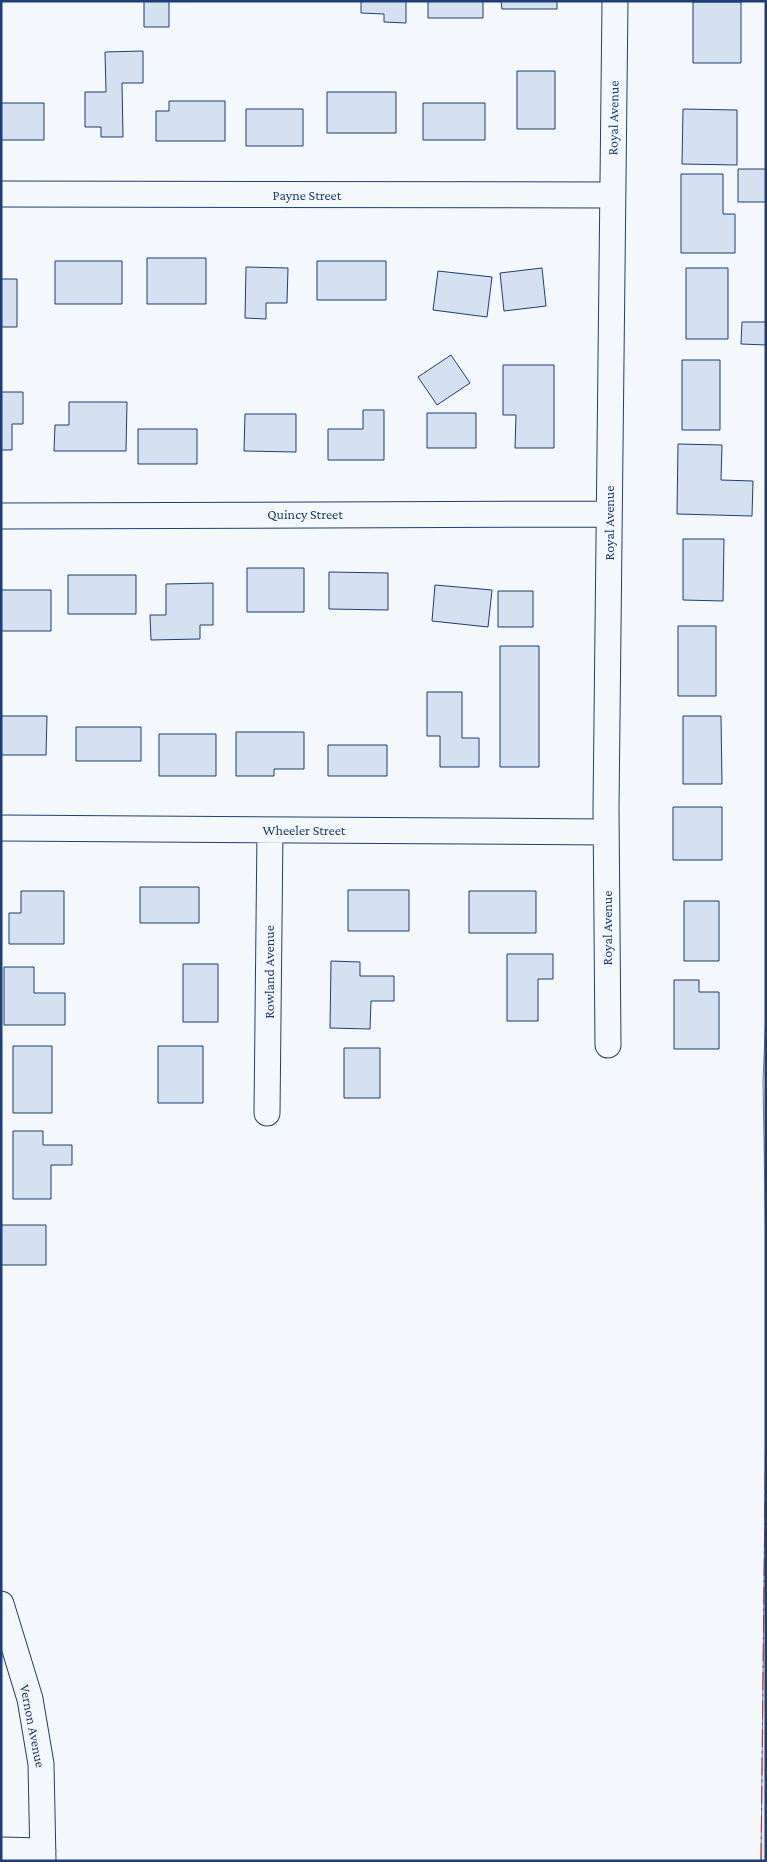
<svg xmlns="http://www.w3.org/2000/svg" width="767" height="1862" font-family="'Crimson Pro',serif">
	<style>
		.green { fill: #e3e9f0; stroke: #687fa3 }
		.building { fill: #d5e0f0; stroke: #1d3f73 }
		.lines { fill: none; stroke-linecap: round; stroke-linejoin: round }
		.street-casing { stroke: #1d3f73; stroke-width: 27 }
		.street { stroke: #f4f7fb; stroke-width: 25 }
		.power { stroke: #c62828; stroke-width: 1; stroke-dasharray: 18 4 2.5 4; stroke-linecap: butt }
		.labels { text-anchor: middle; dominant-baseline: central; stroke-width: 4; stroke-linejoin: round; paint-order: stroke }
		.street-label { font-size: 14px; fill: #1d3f73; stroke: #f4f7fb }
	</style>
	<rect width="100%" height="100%" fill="#f4f7fb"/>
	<path class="green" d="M766 1012V1260L763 1081Z
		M766 1401V1861H761Z"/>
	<path class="building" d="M144 1H169V27H144Z
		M361 1H406V23L384 22V14L361 13Z
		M428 1H483V18H428Z
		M501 1H557V9H502Z
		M693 2H741V63H693Z
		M143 51V83H122L123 137H101V127H85V92H106L105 52Z
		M517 71H555V129H517Z
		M327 92H396V133H327Z
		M169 101H225V141H156V111H169Z
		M1 103H44V140H1Z
		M423 103H485V140H423Z
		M246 109H303V146H246Z
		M683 109 737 110V165L682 164Z
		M738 169H766V202H738Z
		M681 174H723V214H735V253H681Z
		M147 258H206V304H147Z
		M55 261H122V304H55Z
		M317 261H386V300H317Z
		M246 267 288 268 287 303H266V319L245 318Z
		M542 268 546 306 504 311 500 273Z
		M686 268H728V339H686Z
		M438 271 492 277 487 317 433 310Z
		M1 279H17V327H1Z
		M742 322H766V345L741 344Z
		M451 355 470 383 437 405 418 377Z
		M682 360H720V430H682Z
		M503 365H554V448H515L516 415H503Z
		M1 392H23V424H12V450H1Z
		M69 402H127L126 451H54L55 425H69Z
		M363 410H384V460H328V429H363Z
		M427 413H476V448H427Z
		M245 414H296V452L244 451Z
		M138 429H197V464H138Z
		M678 444 722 445 721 480 753 481 752 516 677 514Z
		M683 539H724L723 601 683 600Z
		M247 568H304V612H247Z
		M329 572 388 573V610L329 609Z
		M68 575H136V614H68Z
		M213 583V625H200V639L151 640 150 615H166V584Z
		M435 585 492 590 488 627 432 621Z
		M1 590H51V631H1Z
		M498 591H533V627H498Z
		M678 626H716V696H678Z
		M500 646H539V767H500Z
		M427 692H462V738H479V767H440V736H427Z
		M1 716H47L46 755H1Z
		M683 716H721L722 784H683Z
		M76 727H141V761H76Z
		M236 732H304V769H274V776H236Z
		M159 734H216V776H159Z
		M328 745H387V776H328Z
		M673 807H722V860H673Z
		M140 887H199V923H140Z
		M348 890H409V931H348Z
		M21 891H64V944H9V913H21Z
		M469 891H536V933H469Z
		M684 901H719V961H684Z
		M507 954H553V979H538V1021H507Z
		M331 961 360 962V976H394V1001H371L370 1029 330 1028Z
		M183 964H218V1022H183Z
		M4 967H34V993H65V1025H4Z
		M674 980H699V992H719V1049H674Z
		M13 1046H52V1113H13Z
		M158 1046H203V1103H158Z
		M344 1048H380V1098H344Z
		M13 1131H43V1145H72V1165H51V1199H13Z
		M1 1225H46V1265H1Z"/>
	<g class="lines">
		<defs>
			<path id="street" d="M1 194 612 195
				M1 516 609 514
				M1 828 606 832
				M608 1045 606 809 615 1
				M267 1113 270 830
				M1 1604 30 1699 41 1764 43 1861
				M1 1850 43 1851"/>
		</defs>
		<use href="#street" class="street-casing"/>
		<use href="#street" class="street"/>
		<path class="power" d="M761 1861 766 1401"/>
	</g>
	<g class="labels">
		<g class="street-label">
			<text transform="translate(613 118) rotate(-89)">Royal Avenue</text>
			<text x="307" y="195">Payne Street</text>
			<text x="305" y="514">Quincy Street</text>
			<text transform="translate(609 523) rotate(-90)">Royal Avenue</text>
			<text x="304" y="830">Wheeler Street</text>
			<text transform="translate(607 928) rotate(-90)">Royal Avenue</text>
			<text transform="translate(269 972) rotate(-90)">Rowland Avenue</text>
			<text transform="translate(33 1726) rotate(79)">Vernon Avenue</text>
		</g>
	</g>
	<rect width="767" height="1862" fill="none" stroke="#1d3f73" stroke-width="5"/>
</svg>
